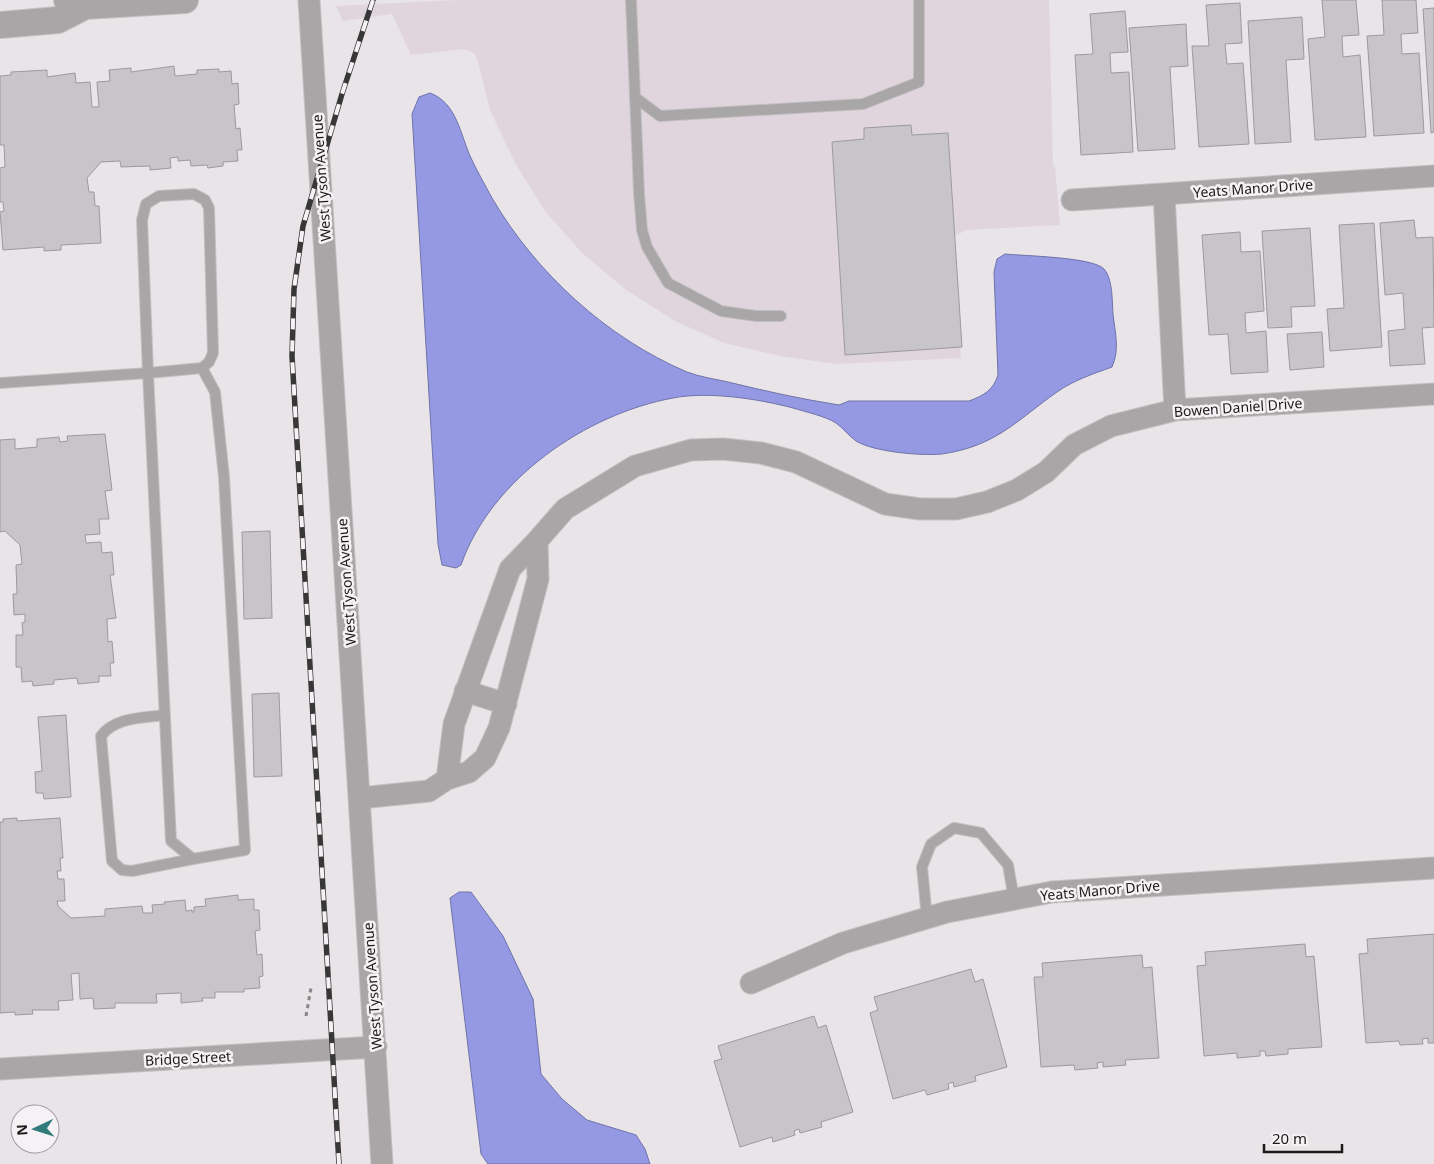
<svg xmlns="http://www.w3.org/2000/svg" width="1434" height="1164" font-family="'Noto Sans',sans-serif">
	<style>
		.built { fill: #e1d5dd }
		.water { fill: #9599e4; stroke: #7073a8 }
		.building { fill: #c7c5c9; stroke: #9c9a9d }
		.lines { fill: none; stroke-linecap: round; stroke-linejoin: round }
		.service-casing { stroke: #c3c0c2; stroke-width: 12 }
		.minor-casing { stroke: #c3c0c2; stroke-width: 23 }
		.tertiary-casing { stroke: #c3c0c2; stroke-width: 28 }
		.path { stroke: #878486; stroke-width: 3; stroke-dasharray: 4 4; stroke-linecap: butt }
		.service { stroke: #a9a6a7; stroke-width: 10 }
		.minor { stroke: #a9a6a7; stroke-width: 21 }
		.tertiary { stroke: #a9a6a7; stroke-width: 26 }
		.rail-casing { stroke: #383738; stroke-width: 5.5 }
		.rail { stroke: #f6f1f4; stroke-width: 4; stroke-dasharray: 11; stroke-linecap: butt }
		.labels { text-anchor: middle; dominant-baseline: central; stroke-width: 5; stroke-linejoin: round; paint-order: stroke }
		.street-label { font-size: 14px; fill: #1b1a1b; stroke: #f6f1f4 }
	</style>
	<rect width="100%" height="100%" fill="#e8e4e7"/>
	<path class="built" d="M457 0H1049L1053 167H1055L1060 225 966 230 955 236 953 243 961 358 837 364 780 356 724 343 675 321 626 290 582 253 545 211 515 163 490 110 477 58 474 53 464 49 411 55 392 14 343 21 336 6Z"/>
	<path class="water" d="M430 93C457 103 460 134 471 158 477 171 485 185 492 198 536 273 607 338 687 372 700 377 715 379 728 382 765 391 801 399 839 405L849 401H969C985 395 993 390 998 375L994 272 997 259 1005 254C1024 256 1093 257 1104 269 1113 279 1112 301 1113 314 1115 333 1120 349 1112 367 1093 374 1074 380 1057 392 1016 421 996 446 942 454 921 456 874 452 856 441 849 436 843 428 836 423 825 416 806 412 793 408 759 399 708 391 673 398 586 414 491 479 461 565L456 568 442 565 438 544 412 114 419 97Z
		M459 892H471L503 936 533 999 541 1074 562 1099 587 1120 636 1135 645 1149 650 1164H488L481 1154 450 898Z"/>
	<path class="building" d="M1322 0H1356L1359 35 1342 36 1343 57 1360 55 1366 137 1315 140 1308 39 1325 37Z
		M1382 0H1416L1418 33 1401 34 1402 54 1419 53 1424 133 1374 136 1367 36 1384 35Z
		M1240 3 1242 43 1225 44 1227 64 1243 63 1249 144 1199 147 1192 46H1209L1206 5Z
		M1434 8V132L1431 133 1423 9Z
		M1125 11 1128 52 1110 53 1111 73 1129 72 1133 152 1081 155 1075 55 1093 54 1090 14Z
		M1302 17 1304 59 1286 60 1291 142 1255 144 1248 21Z
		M1186 24 1188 66 1170 67 1175 149 1138 151 1129 28Z
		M174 66 175 76 197 74V70L219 69V72L231 71 232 84 238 83 239 104 234 105 236 129 240 128 242 150H237L238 161 223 162V166L208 168 207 165 191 166 190 160 178 161V157L170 158 171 168 150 170V166L121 167 120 161 101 162 87 178 89 192H94L95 206H99L101 243 61 245V250L44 251V247L3 250 0 212 4 211 3 202H0V168L5 167 4 145H0V76L11 75V72L47 70V77L75 73 76 83 90 82 92 107H99L97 82 110 81 109 70 131 68V72Z
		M911 125 912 135 948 133 962 347 845 355 832 142 864 139V128Z
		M1414 220 1416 238 1433 237 1434 327 1422 328 1425 364 1390 366 1388 331 1405 329 1403 293 1385 295 1380 223Z
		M1374 223 1382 347 1330 351 1327 309 1344 308 1339 225Z
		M1310 228 1315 306 1291 307 1292 327 1268 328 1262 231Z
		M1240 232 1241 252 1260 251 1264 311 1245 313 1246 333 1266 331 1268 372 1231 374 1228 334 1209 335 1202 235Z
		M1322 332 1324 367 1290 370 1287 334Z
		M105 434 112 490 105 491 109 519H99L100 534 85 535 86 543 101 542 102 553 112 552 114 575H110L116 618 107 619 108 642 112 641 114 663H110L111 676H99V682L78 684 77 678 54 680V684L33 686 32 681 22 682 21 667H16V635H23L22 623 25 622V614L14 615 13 594H17L16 565 22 564 20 545 5 531 0 532V440L15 439V449L37 447V439L59 437 60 442 68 441 67 436Z
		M270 531 272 618 244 619 242 532Z
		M279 693 282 776 254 777 252 694Z
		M66 715 71 797 44 799 43 793H36L35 772 42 771 38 717Z
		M17 818V821L60 818 63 858H60L61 871H57L58 879H64L65 901H57L58 906 71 918 105 916V909L142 906 143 913H153L152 905 165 904 164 902 185 900 186 911 192 910V912H194V907L206 906 205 899 238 895V900L254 899V910H259L260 930 255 931 257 955 262 954 263 976 259 977 260 988 244 989V992H215V998H202L203 1001 181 1003V993L156 994 157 1003H115V1008L94 1009 93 998 80 999 79 973 71 974 73 1000 58 1001 59 1010H32L33 1014 15 1015V1012L0 1013V822H3V819Z
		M1434 934V1043H1428V1038L1422 1039 1423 1044 1400 1045 1399 1041 1366 1043 1359 954 1368 953 1367 939Z
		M1305 944 1306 957 1314 956 1322 1047 1288 1049V1054L1266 1056 1265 1051H1260V1056L1237 1058V1053L1204 1056 1197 966 1206 965 1205 952Z
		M1142 955 1143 968 1152 967 1159 1058 1125 1060 1126 1065 1103 1067V1062L1097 1063 1098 1068 1075 1070 1074 1065 1041 1067 1034 977H1043L1042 963Z
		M971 969 975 982 983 979 1007 1067 975 1076 976 1081 954 1087 953 1082 948 1084 949 1089 927 1095 925 1090 893 1099 870 1013 878 1010 874 997Z
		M814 1016 818 1028 826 1025 853 1112 821 1122 822 1127 800 1133 799 1129 794 1131 795 1135 773 1142 772 1137 740 1147 714 1061 722 1059 718 1046Z"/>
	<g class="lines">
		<defs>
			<path id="service" d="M631 0 639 193 642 230 647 247 668 283 721 311 756 316H781
				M636 98 660 116 863 104 919 82V0
				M194 194 205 200 209 208 213 353 209 362 202 368 148 373 142 220 146 204 159 196Z
				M0 383 148 373 171 841 193 859 245 850 224 477 215 392 202 368
				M165 715C143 718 115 717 101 736L112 861 122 870 132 871 193 859
				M927 918 922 867 931 844 954 828 981 833 1008 865 1014 899"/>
			<path id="minor" d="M309 0 382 1164
				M1164 194 1175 410
				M1072 200 1434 176
				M537 541 565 509 635 466 691 450 723 449 761 453 796 462 885 504 920 509H956L987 502 1017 490 1046 472 1074 445 1111 426 1175 410 1434 394
				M537 541 538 579 499 728 485 758 469 772 447 779 454 724 510 569Z
				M465 691 506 704
				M360 798 429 791 447 779
				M751 983 843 943 947 912 1052 892 1434 868
				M0 1069 376 1047"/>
			<path id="tertiary" d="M67 0 85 6 185 0
				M0 25 58 20 85 6"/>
		</defs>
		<use href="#service" class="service-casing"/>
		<use href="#minor" class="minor-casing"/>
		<use href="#tertiary" class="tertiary-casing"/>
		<path class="path" d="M306 1016 311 988"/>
		<use href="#service" class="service"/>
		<use href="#minor" class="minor"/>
		<use href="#tertiary" class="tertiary"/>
		<defs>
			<path id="rail" d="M339 1164 292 356 294 289 303 226 342 94 373 0"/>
		</defs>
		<use href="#rail" class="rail-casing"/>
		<use href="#rail" class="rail"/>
	</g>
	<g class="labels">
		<g class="street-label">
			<text transform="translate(321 178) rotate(-94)">West Tyson Avenue</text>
			<text transform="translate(1253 188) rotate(-4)">Yeats Manor Drive</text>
			<text transform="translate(1238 407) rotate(-4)">Bowen Daniel Drive</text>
			<text transform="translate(346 582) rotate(-94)">West Tyson Avenue</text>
			<text transform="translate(1100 890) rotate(-5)">Yeats Manor Drive</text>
			<text transform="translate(372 986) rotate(-94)">West Tyson Avenue</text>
			<text transform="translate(188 1058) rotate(-3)">Bridge Street</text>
		</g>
	</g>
	<g transform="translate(35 1129) rotate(266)"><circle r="24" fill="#f6f1f4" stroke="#9e9b9d"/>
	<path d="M0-4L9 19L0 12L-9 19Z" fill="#307a7a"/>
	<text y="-8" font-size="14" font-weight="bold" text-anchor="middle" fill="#1b1a1b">N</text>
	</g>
	<path d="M1264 1144v8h78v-8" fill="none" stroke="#1b1a1b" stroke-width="2.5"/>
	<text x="1272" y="1144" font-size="15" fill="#1b1a1b" stroke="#f6f1f4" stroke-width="4" paint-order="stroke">20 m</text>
</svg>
